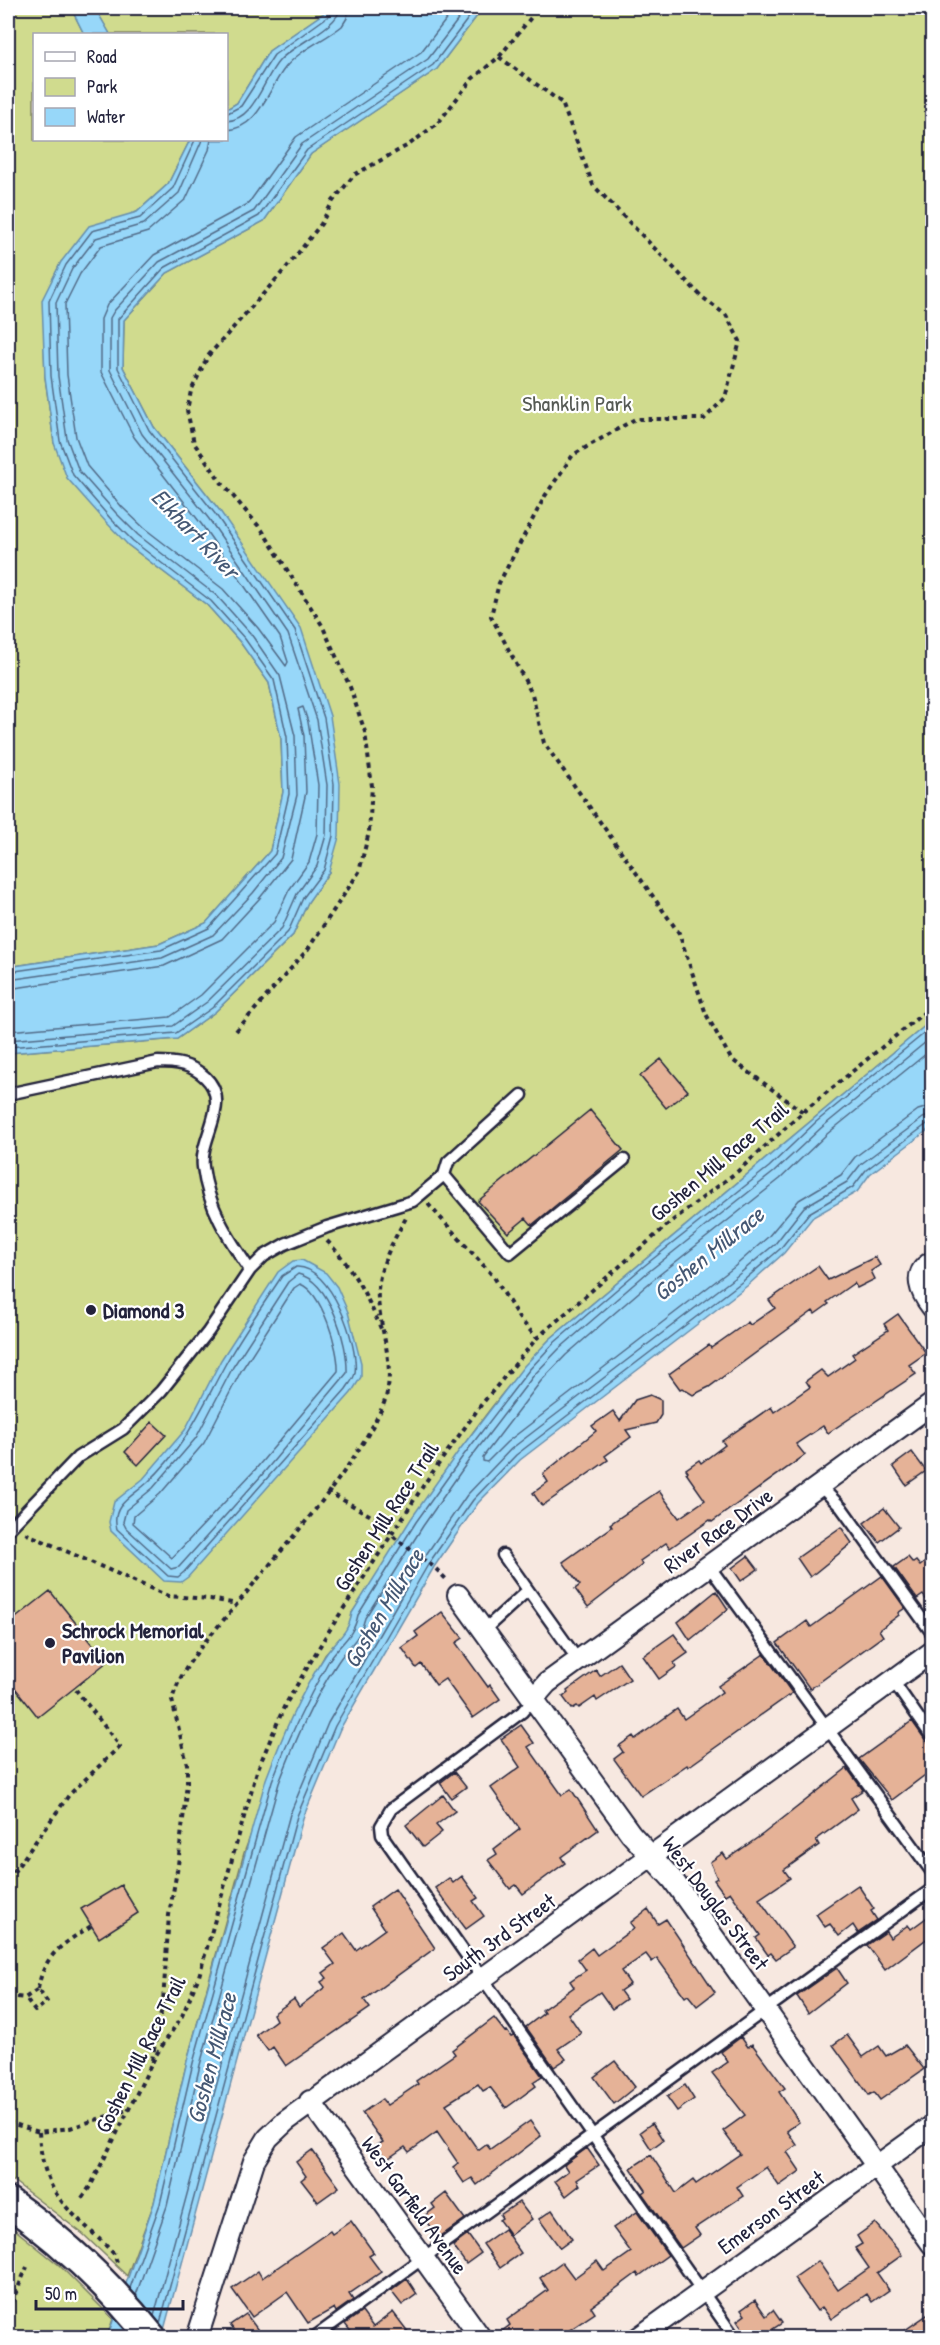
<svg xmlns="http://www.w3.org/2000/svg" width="940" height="2345" font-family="'Patrick Hand',sans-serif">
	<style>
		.green { fill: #d0db8e; stroke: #797e64; stroke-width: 1.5 }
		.water { fill: #97d7f9; stroke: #688fad; stroke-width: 1.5 }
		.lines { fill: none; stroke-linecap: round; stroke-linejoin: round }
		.shore { stroke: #516a87; stroke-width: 1.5 }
		.building { fill: #e5b297; stroke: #22223b; stroke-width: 1.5 }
		.service-casing { stroke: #22223b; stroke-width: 15 }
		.minor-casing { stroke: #22223b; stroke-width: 24 }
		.secondary-casing { stroke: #22223b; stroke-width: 33 }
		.path { stroke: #22223b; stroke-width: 4; stroke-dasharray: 4.5 4.5; stroke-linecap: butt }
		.service { stroke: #fff; stroke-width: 10 }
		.minor { stroke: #fff; stroke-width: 20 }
		.secondary { stroke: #fff; stroke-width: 28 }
		.poi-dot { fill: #22223b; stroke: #fff; stroke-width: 2 }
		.labels { text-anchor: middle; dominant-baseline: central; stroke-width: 4.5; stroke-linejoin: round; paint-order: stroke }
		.park-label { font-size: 22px; fill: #565a54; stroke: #fff }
		.street-label { font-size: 22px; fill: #22223b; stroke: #fff }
		.poi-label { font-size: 22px; font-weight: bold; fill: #22223b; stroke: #fff; text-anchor: start }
		.water-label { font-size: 24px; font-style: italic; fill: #455874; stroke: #fff }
	</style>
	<rect width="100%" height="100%" fill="#f7e8e0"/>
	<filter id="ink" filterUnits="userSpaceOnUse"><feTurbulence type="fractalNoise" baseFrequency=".0167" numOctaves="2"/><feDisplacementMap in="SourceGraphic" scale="12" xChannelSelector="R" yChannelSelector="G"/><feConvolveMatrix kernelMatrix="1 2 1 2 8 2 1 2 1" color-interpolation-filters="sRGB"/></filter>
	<g filter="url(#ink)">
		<path class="green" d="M8 8H71L84 34H34V140H190L168 184 137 212 121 218 61 262 43 300 45 377 54 443 128 545 207 605 240 642 269 683 281 738 283 792 270 851 206 923 159 944 8 967Z
			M95 8H331L269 51 237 103 227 109 226 34H110Z
			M483 8H932V1020L550 1339C472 1421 414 1519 352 1613L350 1627 325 1655 302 1698 244 1853 187 2061 154 2203 127 2276 83 2234 8 2177V1053L177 1039 215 1012 293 935 308 902 329 872 220 511 154 427 123 367 124 320 167 273 264 221 311 154 437 69Z
			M8 2224 59 2265 113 2319 107 2337H8Z"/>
		<path class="water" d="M71 8H95L110 34H84Z
			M331 8H483L437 69 311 154 264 221 167 273 124 320 123 367 154 427 220 511 301 628 330 716 340 784 339 837 329 872 308 902 293 935 215 1012 177 1039 8 1053V967L159 944 206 923 270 851 283 792 281 738 269 683 240 642 207 605 128 545 106 522 67 478 54 443 45 377 42 300 61 262 89 226 137 212 168 184 190 140H226L227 109 237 103 269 51Z
			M932 1020V1127L870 1174 857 1192 813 1217 784 1253 747 1286 520 1460 478 1503 434 1567 340 1729 303 1818 162 2337 107 2338 154 2203 187 2061 266 1779C282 1737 300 1693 325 1656 336 1639 348 1635 352 1613L411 1519 458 1452 524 1366 550 1339Z
			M302 1260 326 1273 337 1287 348 1312 361 1363V1377L351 1393 188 1577 181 1582 164 1581 111 1531 109 1522 114 1502 143 1479 185 1430 221 1360 278 1272 293 1261Z"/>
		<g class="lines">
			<path class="shore" d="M226 114 241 106 274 55 330 15 332 8
				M226 121C255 120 263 79 279 61 292 45 339 27 340 8
				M226 130C259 129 268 89 285 68 299 50 325 40 342 26L347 18 349 8
				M211 140 209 150 186 199 148 232 101 246 80 274 65 304 67 375 76 437 87 466 122 507 144 528 223 589 258 628 286 666 288 662 280 637 202 525 134 437 101 372V319L107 305 154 255 248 204 296 137 421 52 455 8
				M8 972 161 950 209 928 275 854 289 794 287 737 274 680 245 639 211 601 133 541 110 518 73 475 60 441 51 376 49 301 66 265 92 231 140 218 173 188 195 140
				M8 980 162 958 213 935 253 893 281 858 297 795 295 736 280 676 251 634 217 596 138 535 116 513 79 471 67 439 58 376 56 303 72 269 96 238 144 224 179 193 202 140
				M8 989 164 966 222 939 259 899 291 859 306 792 304 736 298 709 303 707 308 722 318 785 317 834 309 862 289 890 274 922 201 995 170 1017 8 1031
				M8 1040 173 1026 207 1002 282 928 297 894 317 866 326 835 327 785 317 720 288 634 209 519 142 434 110 370V318L114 311 159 262 254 211 302 144 428 59 467 8
				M8 1047 176 1033 212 1008 288 932 303 898 324 870 333 836 334 784 324 718 295 630 216 515 149 430 118 368V319L164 268 259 216 307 150 433 65 476 8
				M932 1049 827 1134 780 1179 654 1279 566 1355 541 1381 483 1457V1461L487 1462 507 1442 733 1268 768 1237 799 1200 841 1175 855 1157 918 1110 932 1106
				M296 1267C331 1265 359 1345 355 1373 354 1379 349 1384 346 1389L184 1572 178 1577 168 1576 117 1529C110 1505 133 1496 147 1483 185 1448 201 1409 225 1365 242 1334 263 1305 282 1276Z
				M298 1274C330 1281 348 1343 347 1373L261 1476 179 1567 171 1569 126 1528 123 1522 126 1510 153 1488 196 1438 233 1367 288 1282Z
				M300 1284C322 1292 339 1349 338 1371L254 1471 172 1558 133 1523 134 1516 160 1494 204 1443 241 1371 294 1288Z
				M130 2288 160 2204 193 2063 272 1781C288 1739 307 1700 328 1662 339 1643 353 1639 358 1615L416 1522 463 1456 529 1370 554 1343 644 1266 769 1167 816 1122 932 1027
				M136 2295 167 2206 200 2065 279 1783C295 1742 312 1701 336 1665 347 1646 360 1641 365 1618L423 1526 469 1460 534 1375 559 1349 648 1272 774 1172 821 1128 932 1037
				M154 2316 290 1814 328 1723 423 1559 467 1495 511 1449 738 1275 775 1244 804 1207 847 1182 861 1164 923 1118 932 1115
				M160 2323 297 1816 335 1726 429 1563 473 1500 516 1455 743 1281 780 1249 809 1213 853 1187 866 1170 927 1124 932 1123"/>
		</g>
		<path class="building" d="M661 1059 688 1091 666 1108 640 1076Z
			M590 1110 623 1150 532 1225 526 1218 508 1233 478 1201Z
			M875 1257 880 1265 871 1271 875 1279 857 1288 854 1283 827 1302 829 1304 815 1314 813 1311 709 1387 693 1395 682 1388 680 1389 669 1374 709 1345 711 1348 748 1322 750 1325 775 1308 769 1300 818 1266 828 1280Z
			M898 1314 926 1353 909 1365 916 1374 828 1433 823 1426 796 1444 805 1455 712 1522 710 1520 670 1548 666 1543 640 1561 642 1565 588 1607 575 1589 580 1585 563 1562 612 1527 610 1524 659 1491 679 1518 705 1500 686 1473 688 1472 686 1469 699 1460 701 1463 725 1445 722 1441 771 1407 774 1412 810 1387 806 1381 821 1370 828 1377 855 1358 852 1354 888 1330 884 1324Z
			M650 1395 661 1400V1415L656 1423 626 1430 631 1437 605 1456 608 1460 542 1506 533 1493 548 1482 543 1474 596 1431 592 1426 613 1411 620 1421 635 1400Z
			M152 1422 166 1435 138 1465 125 1452Z
			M912 1452 926 1471 906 1485 893 1466Z
			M884 1508 899 1527 879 1542 864 1523Z
			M841 1527 852 1543 810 1577 797 1558Z
			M748 1556 758 1569 741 1581 732 1568Z
			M933 1556V1609L923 1595 917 1599 894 1567 908 1557 913 1563 916 1561 920 1566Z
			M882 1576 905 1608 898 1613 899 1615 879 1630 883 1636 810 1689 777 1643 807 1621 811 1627Z
			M50 1591 107 1662 38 1717 8 1679V1624Z
			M716 1591 728 1609 690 1640 678 1622Z
			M442 1612 463 1638 456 1643 488 1687 490 1685 500 1699 473 1718 445 1679 436 1685 421 1664 416 1668 402 1648 418 1636 415 1632Z
			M674 1634 688 1653 674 1663 676 1667 659 1679 643 1656Z
			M764 1654 792 1693 688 1767 687 1765 641 1796 614 1759 623 1752 619 1746 633 1736 635 1739 677 1709 684 1719 722 1692 718 1686Z
			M619 1663 630 1679 597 1701 595 1697 579 1708 577 1706 572 1709 563 1697 568 1693 567 1691 596 1670 600 1676Z
			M912 1721 926 1741 933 1744V1769L892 1800 859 1759Z
			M521 1725 534 1743 528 1747 562 1795 571 1789 598 1830 561 1857 565 1863 523 1894 516 1885 510 1889 488 1860 497 1854 494 1849 520 1829 491 1788 520 1767 501 1739Z
			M847 1768 863 1790 851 1798 858 1809 816 1840 819 1845 784 1870 790 1878 759 1899 793 1947 776 1959 771 1953 768 1955 756 1938 760 1935 730 1892 725 1895 714 1880 717 1878 710 1862 723 1853 727 1859 763 1834Z
			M454 1772 466 1787 451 1798 440 1783Z
			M443 1795 455 1811 436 1825 442 1832 423 1847 406 1825Z
			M462 1876 478 1898 473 1901 484 1916 466 1929 435 1888 449 1878 453 1883Z
			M121 1885 138 1913 99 1938 81 1909Z
			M858 1885 874 1909 871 1911 877 1920 858 1933 853 1925 839 1936 830 1924 825 1927 816 1914Z
			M395 1889 435 1948 364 2000 370 2008 286 2066 273 2047 268 2051 256 2035 276 2020 273 2014 294 1999 299 2007 325 1987 321 1982 327 1978 323 1973 335 1964 323 1948 344 1933 356 1950 385 1929 370 1907Z
			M648 1909 658 1924 666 1919 715 1992 697 2006 688 1995 685 1997 657 1958 652 1962 646 1954 621 1971 630 1984 620 1991 626 1999 612 2009 600 1992 568 2014 581 2033 558 2049 566 2059 554 2067 526 2027 544 2013 542 2010 574 1987 570 1981 586 1970 578 1959 592 1948 597 1955 634 1928 630 1923Z
			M933 1913V1934L885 1970 867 1945 886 1932 890 1938 908 1925 911 1929Z
			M837 1968 847 1983 808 2013 797 1996Z
			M494 2018 505 2032 507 2031 511 2037 514 2036 542 2076 533 2082 536 2086 506 2108 490 2087 483 2091 478 2084 446 2104 478 2150 486 2144 490 2149 530 2121 541 2136 477 2185 472 2178 464 2183 453 2167 458 2163 437 2132 409 2152 405 2147 386 2160 376 2146 383 2142 362 2113 382 2099 387 2105 418 2084 416 2081 455 2054 452 2050Z
			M847 2035 863 2057 879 2046 886 2056 905 2045 924 2069 880 2100 874 2092 869 2095 833 2045Z
			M741 2037 748 2047 752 2044 785 2088 779 2092 799 2122 787 2131 797 2145 787 2152 800 2171 779 2186 766 2167 737 2187 743 2196 695 2228 700 2235 681 2248 642 2193 646 2190 631 2168 651 2155 676 2193 693 2180 696 2184 740 2154 723 2131 745 2115 712 2073 728 2062 721 2052Z
			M615 2061 635 2087 614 2104 594 2077Z
			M685 2085 694 2099 677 2111 667 2097Z
			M652 2123 663 2140 651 2149 640 2132Z
			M587 2148 599 2165 577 2180 580 2185 566 2196 555 2181 568 2171 564 2165Z
			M312 2150 339 2187 318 2202 301 2180 306 2176 296 2162Z
			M446 2193 465 2219 438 2238 423 2217 435 2208 432 2204Z
			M519 2202 532 2219 510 2235 499 2220 502 2218 500 2215Z
			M552 2210 572 2239 560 2248 539 2219Z
			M637 2212 668 2255 639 2276 637 2273 591 2307 595 2313 559 2337H494L510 2325 507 2320 548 2290 540 2278 562 2262 574 2278 597 2261 604 2271 631 2252 613 2228Z
			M351 2221 374 2253 369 2256 381 2272 349 2294 353 2300 336 2312 334 2308 308 2323 287 2292 252 2317 232 2289 258 2271 262 2278 330 2231 332 2234Z
			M875 2223 902 2255 877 2273 889 2290 872 2302 867 2294 831 2319 822 2307 817 2311 794 2278 818 2261 838 2290 869 2268 855 2248 862 2244 857 2236Z
			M504 2229 521 2253 500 2268 483 2244Z
			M468 2235 481 2253 466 2264 453 2246Z
			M407 2279 417 2294 402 2305 391 2291Z
			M755 2300 766 2316 773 2310 782 2323 773 2329 779 2337H748L737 2321 745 2315 741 2310Z
			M933 2311V2337H895Z
			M362 2312 373 2327 393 2312 412 2337H355L345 2324Z
			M246 2314 263 2337H239L230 2325Z"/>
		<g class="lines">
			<defs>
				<path id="service" d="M8 1094 158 1062C176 1062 191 1064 205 1077 233 1103 199 1136 203 1167 208 1207 228 1238 250 1270
					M444 1175 510 1253 624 1160
					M820 1486 841 1507 932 1633
					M8 1530 78 1457 123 1429 161 1391 208 1332 250 1270 264 1256 285 1244 327 1227 413 1201 444 1175 448 1162 522 1095
					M503 1555 578 1660
					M709 1566 932 1872
					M484 1630 528 1590
					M893 1681 932 1737
					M534 1698 522 1712 391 1809 381 1826 382 1835 735 2338
					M313 2338 932 1889"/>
				<path id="minor" d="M932 1262C911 1273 921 1293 932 1307
					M458 1595 631 1834 673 1880 932 2244
					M534 1698 547 1683 932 1404
					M310 2101 481 2338
					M197 2338 254 2161 268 2138 286 2121 932 1652
					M638 2338 932 2126"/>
				<path id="secondary" d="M8 2202C63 2241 109 2284 152 2338"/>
			</defs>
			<use href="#service" class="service-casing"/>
			<use href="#minor" class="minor-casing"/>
			<use href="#secondary" class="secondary-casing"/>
			<path class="path" d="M499 57 562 103 593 185 702 297 726 315 740 341 725 398 704 419H635L573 455 545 496 499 583 491 616 532 694 544 743 679 933 706 1014 731 1059 803 1112
				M236 1031 308 949 359 872 369 832 372 786 365 732 350 687 322 625 262 530 221 482 194 443 187 410 191 391 208 356 287 267 321 224 333 201 354 175 410 144 438 123 472 79 499 57 533 15 536 8
				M428 1204 494 1277 519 1318 537 1338
				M327 1241C352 1266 368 1298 382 1331
				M327 1491 380 1521 395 1538 434 1567 448 1581
				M25 1533 168 1596 210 1599 237 1604
				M8 1608 14 1615
				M8 1880 69 1795 120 1746 76 1690
				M38 1989C44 1954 63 1944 91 1926
				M8 1996 25 1998 38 1989 47 2002 35 2011 25 1998
				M152 2060 163 2002 169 1915 178 1865 187 1783V1764L172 1700C182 1663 214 1632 238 1603 287 1542 346 1481 381 1410 399 1373 381 1337 378 1299 376 1271 393 1241 406 1218
				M8 2122 39 2132 70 2128 130 2109
				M39 2132C43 2201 71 2208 114 2254L117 2262
				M82 2198 91 2185 156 2055 182 2016 199 1976 257 1771 284 1707 327 1634 427 1480 481 1405 537 1338 672 1221 738 1171 803 1112 932 1006
				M8 2311 27 2267
				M8 2337V2338"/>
			<use href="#service" class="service"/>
			<use href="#minor" class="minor"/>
			<use href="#secondary" class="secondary"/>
		</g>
	</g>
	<g class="poi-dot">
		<circle cx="91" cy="1310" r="6"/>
		<circle cx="50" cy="1643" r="6"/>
	</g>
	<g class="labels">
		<g class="park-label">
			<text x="577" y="403">Shanklin Park</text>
		</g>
		<g class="street-label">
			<text transform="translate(719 1161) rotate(-40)">Goshen Mill Race Trail</text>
			<text transform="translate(386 1516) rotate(-57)">Goshen Mill Race Trail</text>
			<text transform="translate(718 1530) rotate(-36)">River Race Drive</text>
			<text transform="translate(716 1903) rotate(53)">West Douglas Street</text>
			<text transform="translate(499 1937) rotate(-36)">South 3rd Street</text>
			<text transform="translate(140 2054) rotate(-63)">Goshen Mill Race Trail</text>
			<text transform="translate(415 2205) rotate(54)">West Garfield Avenue</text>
			<text transform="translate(771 2212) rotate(-36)">Emerson Street</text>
		</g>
		<g class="poi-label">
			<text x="103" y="1310">Diamond 3</text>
			<text x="62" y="1630">Schrock Memorial<tspan x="62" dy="25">Pavilion</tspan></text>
		</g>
		<g class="water-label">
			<text transform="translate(196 533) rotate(46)">Elkhart River</text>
			<text transform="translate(708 1253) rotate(-39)">Goshen Millrace</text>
			<text transform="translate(383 1608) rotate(-59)">Goshen Millrace</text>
			<text transform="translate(211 2058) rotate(-75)">Goshen Millrace</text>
		</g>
	</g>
	<rect width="940" height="2345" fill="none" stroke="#fff" stroke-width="30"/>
	<rect x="15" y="15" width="910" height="2315" fill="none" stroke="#22223b" stroke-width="2" filter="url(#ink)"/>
	<rect x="33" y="33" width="195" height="108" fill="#ffffff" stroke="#a7a7b1" stroke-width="1.5"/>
	<rect x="45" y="52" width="30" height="9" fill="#ffffff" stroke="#a7a7b1" stroke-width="1.5"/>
	<text x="87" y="63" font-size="18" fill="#22223b">Road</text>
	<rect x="45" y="78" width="30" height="18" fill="#d0db8e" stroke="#a7a7b1" stroke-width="1.5"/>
	<text x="87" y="93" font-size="18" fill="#22223b">Park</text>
	<rect x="45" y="108" width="30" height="18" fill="#97d7f9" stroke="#a7a7b1" stroke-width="1.5"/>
	<text x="87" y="123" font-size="18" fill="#22223b">Water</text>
	<path d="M36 2300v9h147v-9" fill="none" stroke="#22223b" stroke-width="3"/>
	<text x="45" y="2300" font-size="18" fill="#22223b" stroke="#ffffff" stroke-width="4.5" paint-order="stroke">50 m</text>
</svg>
